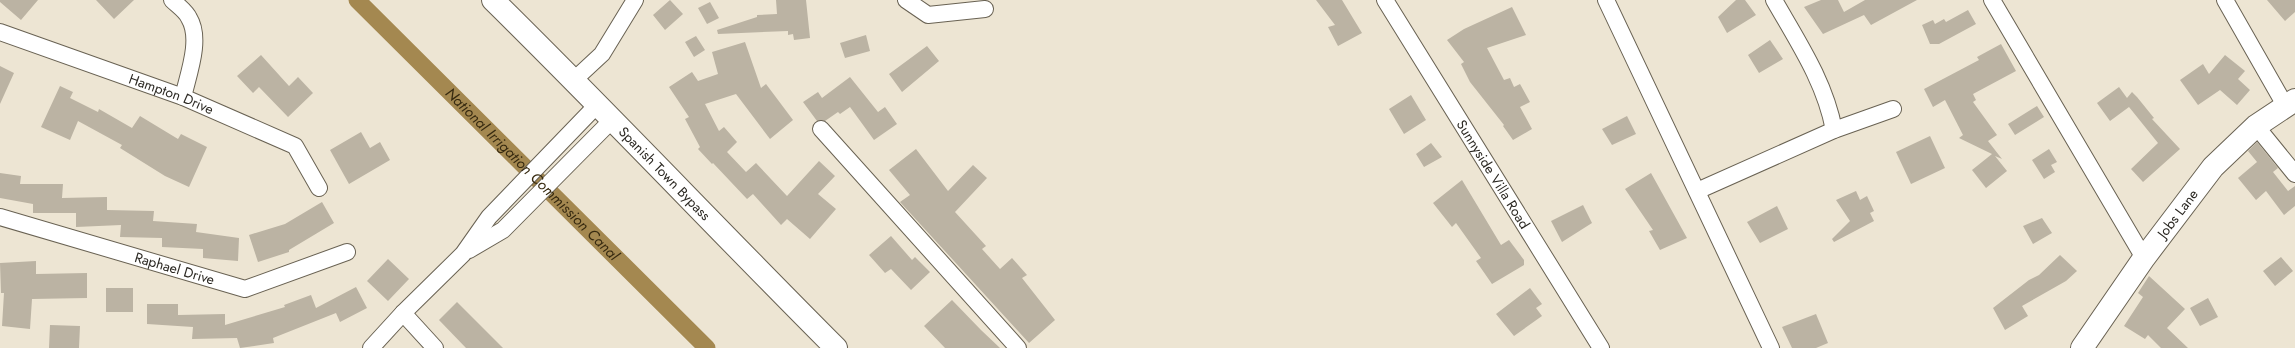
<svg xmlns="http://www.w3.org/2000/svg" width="2295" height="348" font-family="Jost,sans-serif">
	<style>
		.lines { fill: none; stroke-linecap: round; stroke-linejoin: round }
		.canal { stroke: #a48850; stroke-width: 17 }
		.building { fill: #bbb3a3 }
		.street-casing { stroke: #696253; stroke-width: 18 }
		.secondary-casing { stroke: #696253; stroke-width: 24 }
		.primary-casing { stroke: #696253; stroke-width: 24 }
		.street { stroke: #fff; stroke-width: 16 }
		.secondary { stroke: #fff; stroke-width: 22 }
		.primary { stroke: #fff; stroke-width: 22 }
		.labels { text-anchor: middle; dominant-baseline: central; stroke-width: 4; stroke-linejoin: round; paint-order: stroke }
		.street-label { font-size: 14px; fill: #2b2822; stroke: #ede5d3 }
		.water-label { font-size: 15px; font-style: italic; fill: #372a10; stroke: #ede5d3 }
	</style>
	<rect width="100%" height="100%" fill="#ede5d3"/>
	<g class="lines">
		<path class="canal" id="s1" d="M357 0 707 348"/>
	</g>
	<path class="building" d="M0 0H38L21 20 0 2Z
		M96 0H134L114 19Z
		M670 0 683 14 665 30 653 15Z
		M776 0H806L810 38 794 40 793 34 788 35V31L718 34 717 30 757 17V15L777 14Z
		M1316 0H1342L1362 33 1338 46 1328 27 1335 25Z
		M1736 0H1745L1756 15 1727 33 1718 17Z
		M1821 0H1838L1844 12 1865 0H1917L1871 25 1864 15 1823 34 1804 7Z
		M2267 0H2295V12L2285 21Z
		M710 2 719 18 707 24 698 8Z
		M1512 7 1526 35 1487 48 1504 80 1510 78 1514 87 1520 84 1530 102 1520 107 1532 129 1513 140 1503 126 1504 125 1470 82 1461 64 1464 62 1447 40 1464 29Z
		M1968 10 1976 24 1939 44H1930L1922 25 1933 20 1935 24 1944 19 1946 22Z
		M866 35 870 51 845 58 840 43Z
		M696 36 705 50 694 57 685 42Z
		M1770 40 1783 59 1759 73 1748 55Z
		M745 42 761 88 766 84 793 120 770 139 736 94 705 104 719 131 724 127 737 142 727 152 746 172 756 163 787 196 819 161 835 176 818 194 836 209 810 239 787 219 781 225 753 194 747 199 713 163 712 164 698 149 700 147 685 119 689 117 669 87 692 72 698 81 718 74 712 52Z
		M2001 44 2016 71 1973 94 1976 100 1973 102 1997 135 1988 141 2002 159 1995 156 2007 171 1986 188 1972 170 1992 154 1959 138 1963 135 1945 100 1933 107 1924 89 1979 60 1977 57Z
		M927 46 939 61 902 92 889 74Z
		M261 55 289 86 298 77 313 93 288 117 259 87 253 93 237 76Z
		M2225 55 2245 71 2238 79 2250 90 2237 105 2220 90 2198 105 2180 80 2203 64 2209 74Z
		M0 66 14 73 0 104Z
		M850 77 878 112 885 107 897 124 874 140 850 107 840 114 838 112 825 121H817L803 102 818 92 822 98Z
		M60 86 73 92 70 98 98 112 99 109 132 128 140 116 178 139 181 134 207 147 189 187 165 176 120 148 122 145 78 121 70 140 41 127Z
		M2119 87 2127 98 2132 92 2137 97 2154 118 2152 119 2180 149 2143 182 2131 169 2158 143 2129 107 2110 121 2097 103Z
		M1411 95 1426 120 1404 134 1389 109Z
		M2037 106 2044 117 2015 135 2008 124Z
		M1627 116 1636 134 1612 145 1602 129Z
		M361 132 370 148 380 142 390 160 349 184 330 150Z
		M1930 136 1945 168 1911 184 1896 152Z
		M2257 142 2278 168 2273 172 2288 191 2295 186V206L2284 215 2266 191 2256 200 2238 178 2257 162 2248 151Z
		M1431 143 1442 157 1424 167 1416 154Z
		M916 149 948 191 973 165 987 178 955 212 986 246 982 249 1000 269 1012 258 1027 275 1022 278 1055 320 1029 343 900 202 910 195 889 170Z
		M2049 149 2057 162 2051 165 2055 172 2044 179 2032 160Z
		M0 173 21 176 20 184H63L62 198 107 197V210L154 211 153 221 197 224 196 232 239 238 238 261 203 258V249L162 247V238L120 237 121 225 76 227V213H33V204L0 198Z
		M1651 173 1687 238 1660 250 1649 231 1653 230 1625 189Z
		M1462 180 1501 245 1509 240 1524 260V265L1492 284 1476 261 1481 258 1456 223 1452 227 1433 203Z
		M1856 191 1860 200 1867 196 1874 211 1870 213 1874 221 1834 242 1832 239 1850 221 1836 200Z
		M322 202 334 223 289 250V252L258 262 249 235 285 224Z
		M1583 205 1592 223 1562 242 1551 221Z
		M1777 206 1788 229 1760 243 1747 222Z
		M2042 218 2052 233 2033 244 2023 226Z
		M891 236 912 260 915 257 930 272 911 290 891 269 885 273 869 255Z
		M2060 255 2077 271 2066 281 2022 306 2028 316 2005 330 1993 308 2029 280 2039 275Z
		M2281 257 2293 271 2275 286 2263 271Z
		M388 259 409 279 388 301 367 281Z
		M36 261V274L87 273V298L32 299 30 329 2 326 4 293H1L0 263Z
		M2149 276 2185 309 2167 328 2188 348H2161L2148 335 2145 339 2124 326 2143 297 2138 293Z
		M356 287 367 308 340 322 336 313 273 338 274 343 240 348 237 338 192 339 193 327 147 324V304H178V315L225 314V325L285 307 284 305 311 295 316 308Z
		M106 288H133V312H106Z
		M1530 288 1542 304 1536 308 1542 316 1514 336 1496 314Z
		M2208 298 2218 317 2200 326 2190 308Z
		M952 300 981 330 1000 348H945L924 326Z
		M457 302 503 348H466L439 320Z
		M1816 314 1828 343 1816 348H1792L1782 327Z
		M50 325 80 326 79 348H49Z"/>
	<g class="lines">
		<defs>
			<g id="street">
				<path d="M172 0C177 5 186 11 189 18 202 39 188 75 183 97"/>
				<path d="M906 0 928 15 985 9"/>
				<path id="s2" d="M1385 0 1601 348"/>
				<path d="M1606 0 1771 348"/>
				<path d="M1774 0C1798 42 1825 82 1834 130"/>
				<path d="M1992 0 2144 258"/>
				<path d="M2225 0 2286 107"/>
				<path id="s3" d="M0 32 183 97 295 146 319 188"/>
				<path d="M574 80 602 54 635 0"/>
				<path d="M2256 126 2295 174"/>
				<path d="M821 129 1018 348"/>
				<path d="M1697 191 1834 130 1893 109"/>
				<path id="s4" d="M0 217 245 289 347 252"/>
				<path d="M469 250 503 230 612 120"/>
				<path d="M403 313 435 348"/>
				<path d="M371 348 403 313 463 254 489 217 597 105"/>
			</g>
			<g id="secondary">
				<path id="s5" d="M2082 348 2144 258 2213 167 2256 126 2295 100"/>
			</g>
			<g id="primary">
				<path id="s6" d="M493 0C609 114 721 233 836 348"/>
			</g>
		</defs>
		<use href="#street" class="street-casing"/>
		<use href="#secondary" class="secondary-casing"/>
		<use href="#primary" class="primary-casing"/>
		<use href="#street" class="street"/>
		<use href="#secondary" class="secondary"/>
		<use href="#primary" class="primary"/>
	</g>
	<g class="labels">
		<g class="street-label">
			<text stroke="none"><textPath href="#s3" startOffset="182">Hampton Drive</textPath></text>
			<text stroke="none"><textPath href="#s6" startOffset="244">Spanish Town Bypass</textPath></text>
			<text stroke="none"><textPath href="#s2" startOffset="205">Sunnyside Villa Road</textPath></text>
			<text stroke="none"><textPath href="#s5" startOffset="165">Jobs Lane</textPath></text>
			<text stroke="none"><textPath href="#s4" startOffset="182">Raphael Drive</textPath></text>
		</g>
		<g class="water-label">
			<text stroke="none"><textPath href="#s1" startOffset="247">National Irrigation Commission Canal</textPath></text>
		</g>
	</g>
</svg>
